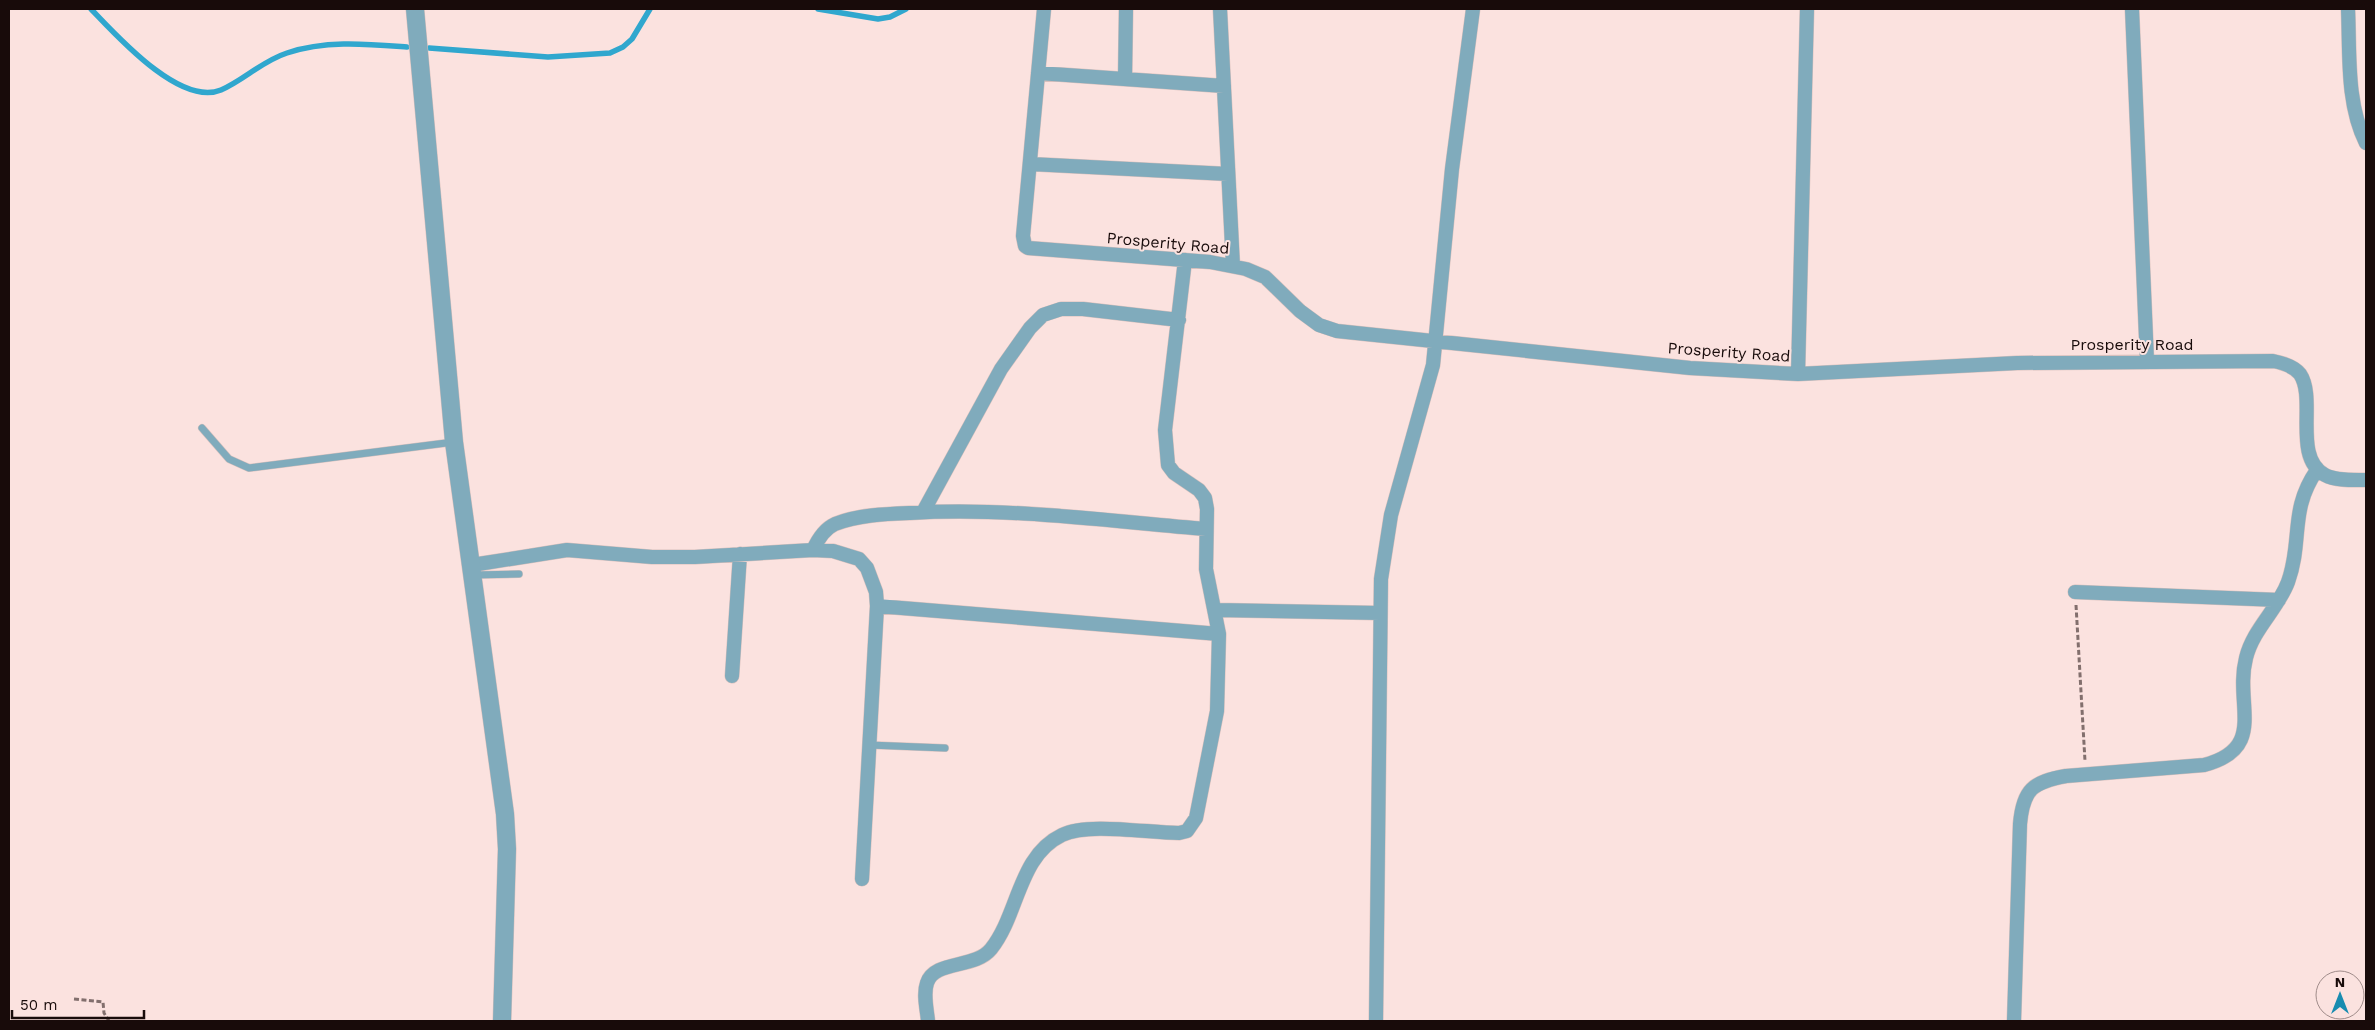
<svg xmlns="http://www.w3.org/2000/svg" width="2375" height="1030" font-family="'Work Sans',sans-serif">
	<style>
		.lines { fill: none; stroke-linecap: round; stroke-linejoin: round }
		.stream { stroke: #30a7ce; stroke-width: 5.5 }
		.service-casing { stroke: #d7c0bd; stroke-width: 8 }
		.minor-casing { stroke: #d7c0bd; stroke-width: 15 }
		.tertiary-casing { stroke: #d7c0bd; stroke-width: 19 }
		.path { stroke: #826f6d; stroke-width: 3; stroke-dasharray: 5 2.5; stroke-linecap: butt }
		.service { stroke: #80abbc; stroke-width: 7 }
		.minor { stroke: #80abbc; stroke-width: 14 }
		.tertiary { stroke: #80abbc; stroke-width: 18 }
		.labels { text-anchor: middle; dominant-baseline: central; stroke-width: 4; stroke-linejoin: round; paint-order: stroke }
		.street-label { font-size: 16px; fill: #180b0a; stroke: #fbe2df }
	</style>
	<rect width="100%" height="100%" fill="#fbe2df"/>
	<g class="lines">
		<path class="stream" d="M91 9C116 35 180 107 221 90 244 80 262 61 287 53 326 40 367 44 407 47
			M818 9 878 19 890 17 906 9
			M429 48 548 57 610 53 623 47 632 39 650 9"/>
		<defs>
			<path id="service" d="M202 428 229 459 249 468 454 442
				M473 575 519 574
				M869 745 945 748"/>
			<path id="minor" d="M1044 9 1023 236 1025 246 1028 248 1210 262 1246 269 1265 277 1300 311 1319 325 1337 331 1690 368 1798 374 2017 363 2273 361C2283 363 2294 366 2300 374 2317 399 2292 457 2325 475 2336 481 2353 480 2366 480
				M1220 9 1233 266
				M2132 9 2147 361
				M2348 9C2350 53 2346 103 2366 143
				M1038 73 1224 86
				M1125 79 1126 9
				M1030 164 1228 174
				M1798 374 1807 9
				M923 512 1001 369 1030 328 1043 315 1061 309H1083L1179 320
				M813 550C818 539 824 529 835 524 858 515 885 514 910 513 1008 507 1108 521 1206 529
				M472 565 567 550 652 557H695L813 550 833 551 859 559 867 568 876 592 877 606 862 879
				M2075 592 2279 600
				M877 606 1219 634
				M1216 610 1380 613
				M732 676 740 554
				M928 1021C927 1010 923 994 927 983 934 960 975 969 991 949 1019 914 1018 856 1062 835 1088 822 1148 833 1179 833L1187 831 1196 818 1217 711 1219 634 1206 569 1207 509 1205 498 1199 490 1174 473 1168 465 1165 430 1185 260
				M1376 1021 1381 579 1391 515 1433 365 1452 169 1473 9
				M2014 1021 2020 824C2023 789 2033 782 2066 776L2204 765C2268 748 2234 705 2246 658 2253 629 2278 609 2288 582 2303 540 2289 510 2317 470"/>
			<path id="tertiary" d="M415 9 454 442 505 814 507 849 502 1021"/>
		</defs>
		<use href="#service" class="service-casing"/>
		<use href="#minor" class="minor-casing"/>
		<use href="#tertiary" class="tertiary-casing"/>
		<path class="path" d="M2076 605 2085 761
			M74 999 103 1002 104 1013 109 1021"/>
		<use href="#service" class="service"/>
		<use href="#minor" class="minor"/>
		<use href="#tertiary" class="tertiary"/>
	</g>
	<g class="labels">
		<g class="street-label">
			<text transform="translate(1168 243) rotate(5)">Prosperity Road</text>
			<text x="2132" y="344">Prosperity Road</text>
			<text transform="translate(1729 352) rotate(4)">Prosperity Road</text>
		</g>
	</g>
	<rect width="2375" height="1030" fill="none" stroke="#180b0a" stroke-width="20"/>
	<g transform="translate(2340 995)"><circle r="24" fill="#fbe2df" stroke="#a08c8a"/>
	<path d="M0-4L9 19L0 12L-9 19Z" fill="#188cb0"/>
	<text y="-8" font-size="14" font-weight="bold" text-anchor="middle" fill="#180b0a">N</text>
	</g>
	<path d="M12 1010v8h132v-8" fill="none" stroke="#180b0a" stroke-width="2.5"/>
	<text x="20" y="1010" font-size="15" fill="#180b0a" stroke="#fbe2df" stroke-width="4" paint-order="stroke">50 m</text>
</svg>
